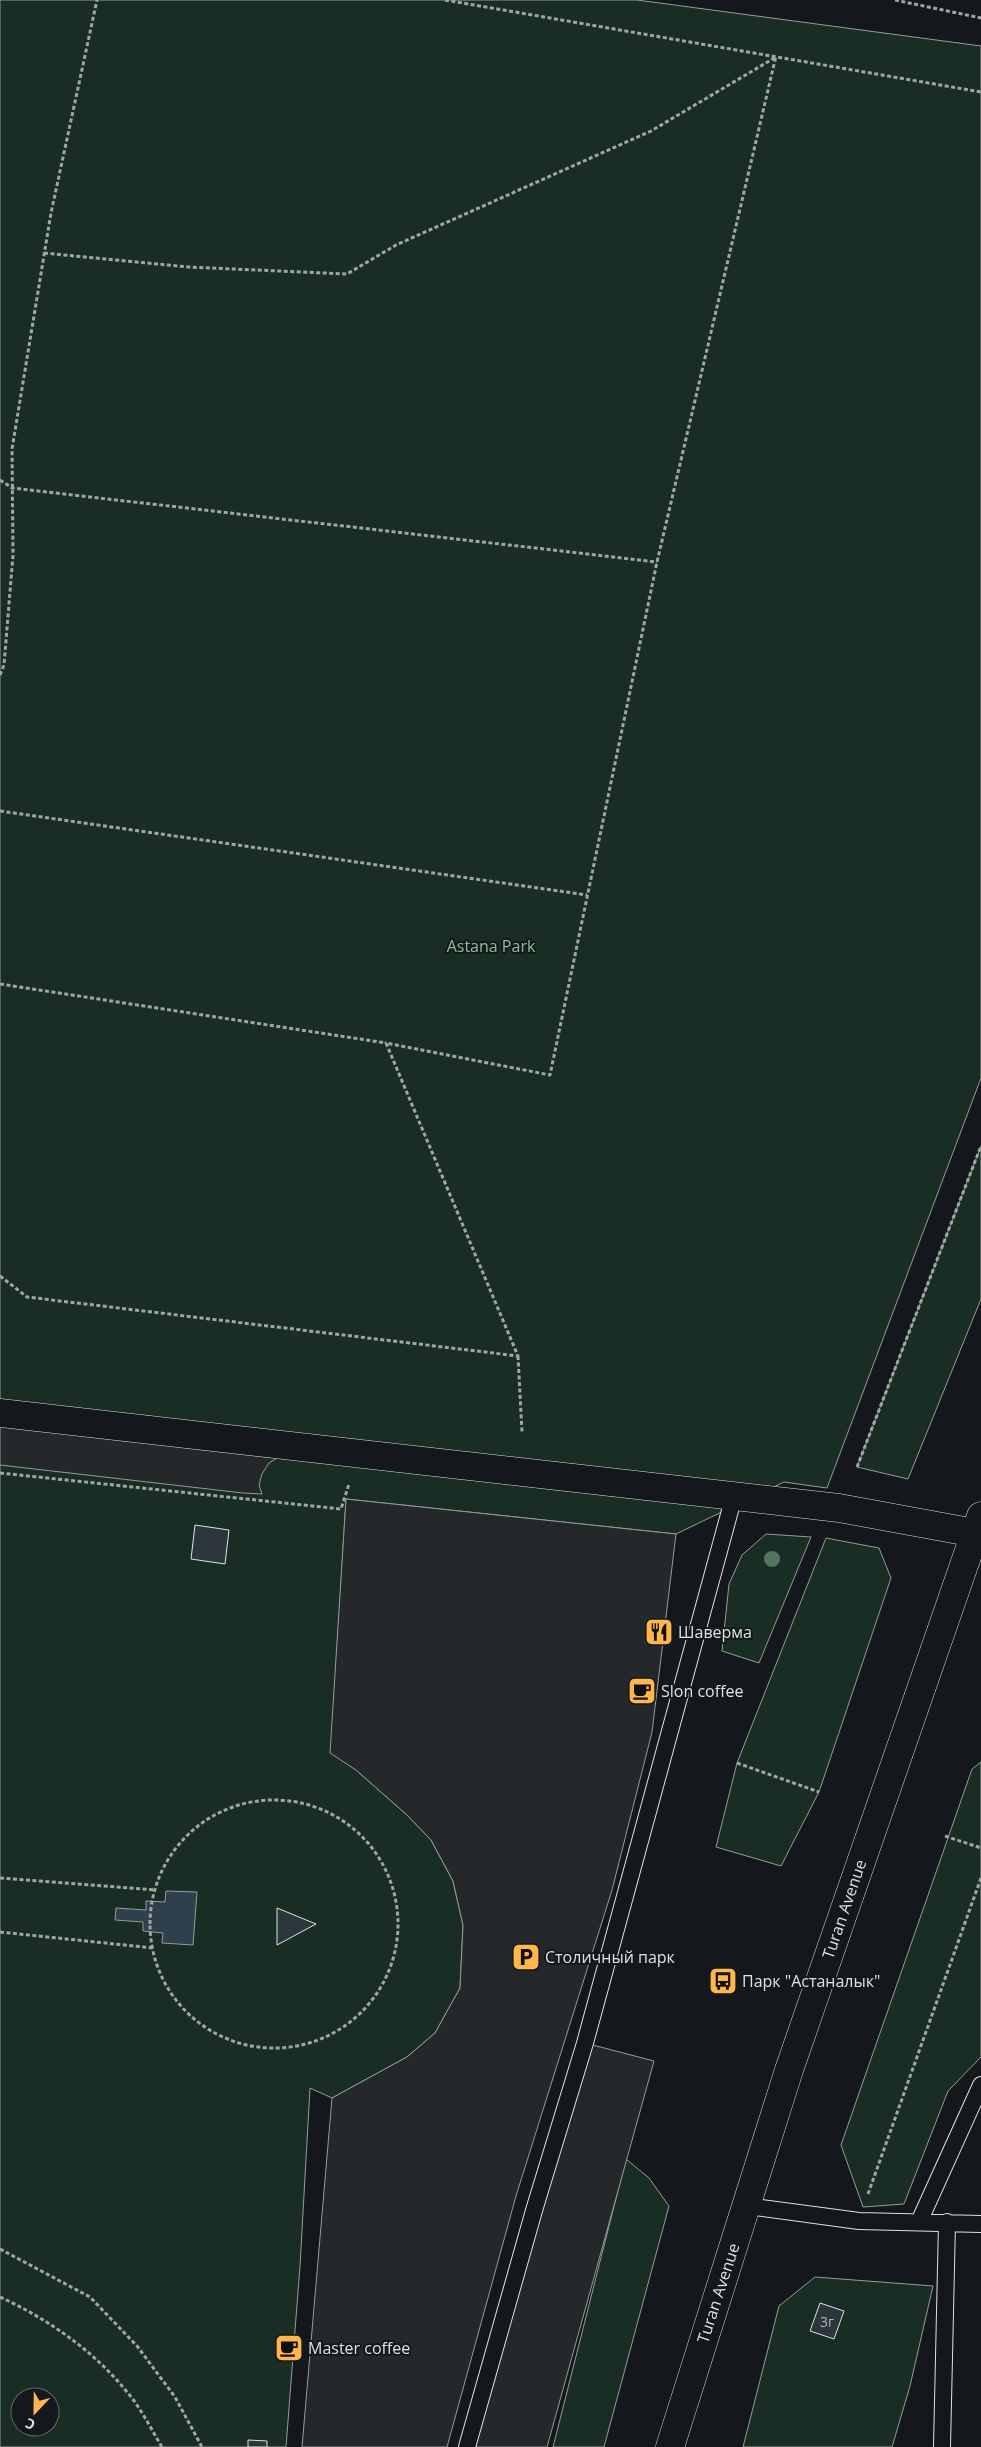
<svg xmlns="http://www.w3.org/2000/svg" width="981" height="2447" font-family="'Open Sans',sans-serif">
	<style>
		.green { fill: #1a2d24; stroke: #939e99; fill-rule: evenodd }
		.parking { fill: #24282b; stroke: #939e99 }
		.water { fill: #2f3f4d; stroke: #939e99 }
		.building { fill: #2c363c; stroke: #d8e6dc }
		.lines { fill: none; stroke-linecap: round; stroke-linejoin: round }
		.service-casing { stroke: #d8e6dc; stroke-width: 18 }
		.minor-casing { stroke: #d8e6dc; stroke-width: 29 }
		.primary-casing { stroke: #d8e6dc; stroke-width: 29 }
		.path { stroke: #9da8a2; stroke-width: 3; stroke-dasharray: 4 2.5; stroke-linecap: butt }
		.service { stroke: #14181c; stroke-width: 16 }
		.minor { stroke: #14181c; stroke-width: 28 }
		.primary { stroke: #14181c; stroke-width: 28 }
		.tree { fill: #55745f }
		.labels { text-anchor: middle; dominant-baseline: central; stroke-width: 4; stroke-linejoin: round; paint-order: stroke }
		.number-label { font-size: 14px; fill: #adbab4 }
		.park-label { font-size: 16px; fill: #8ac095; stroke: #14181c }
		.poi-label { font-size: 16px; fill: #d8e6dc; stroke: #14181c; text-anchor: start }
		.street-label { font-size: 16px; fill: #d8e6dc; stroke: #14181c }
	</style>
	<rect width="100%" height="100%" fill="#14181c"/>
	<path class="green" d="M0 0H637L981 46V1078L827 1488 784 1482 676 1534 346 1499 331 1753 356 1770 407 1815 431 1840 453 1881 463 1925 460 1988 435 2033 407 2057 332 2098 310 2088 300 2266 286 2447H0ZM20 2397H50V2427H20Z
		M981 1146V1299L908 1479 857 1467Z
		M766 1534 811 1537 759 1663 722 1651 729 1584 742 1555Z
		M826 1538 879 1548 891 1578 819 1792 781 1866 716 1847 737 1763Z
		M981 1762V2057L948 2091 904 2204 863 2207 841 2145 972 1769Z
		M626 2159 649 2178 669 2206 604 2447H553Z
		M815 2277 933 2286 910 2386 892 2447H743L779 2306Z"/>
	<path class="parking" d="M0 1426 277 1458 269 1463 262 1474 259 1485 262 1494 243 1493 0 1465Z
		M346 1499 676 1534 652 1732 612 1890 516 2196 447 2447H302L332 2098 407 2057 435 2033 460 1988 463 1925 453 1881 431 1840 407 1815 356 1770 330 1753Z
		M585 2043 654 2061 547 2447H468Z"/>
	<path class="water" d="M166 1891 197 1892 193 1945 162 1943 163 1933 143 1931V1922L115 1920 116 1908 146 1910V1901L165 1902Z"/>
	<path class="building" d="M195 1525 229 1530 225 1564 191 1559Z
		M277 1908 316 1924 277 1945Z
		M820 2303 844 2311 834 2339 810 2331Z
		M248 2440 267 2441V2447H248Z"/>
	<g class="lines">
		<defs>
			<path id="service" d="M747 2206 859 2221 981 2224
				M919 2222 981 2085
				M467 2447 535 2207 585 2043 734 1496
				M942 2447 947 2222"/>
			<path id="minor" d="M0 1413 839 1508 975 1533"/>
			<path id="primary" d="M670 2447 789 2070 981 1516"/>
		</defs>
		<use href="#service" class="service-casing"/>
		<use href="#minor" class="minor-casing"/>
		<use href="#primary" class="primary-casing"/>
		<path class="path" d="M445 0 981 92
			M895 0 981 18
			M44 253 188 267 347 274 396 245 651 131 776 57
			M0 480 12 488 657 562
			M0 675 4 665 13 555 12 449 51 213 97 0
			M0 811 587 895
			M0 984 386 1043
			M0 1276 27 1297 518 1356 386 1043 550 1075 657 562 776 56
			M518 1356 522 1432
			M857 1467 981 1146
			M0 1473 341 1509 349 1484
			M737 1763 819 1792
			M150 1924a124 124 0 1 1 248 0a124 124 0 1 1-248 0Z
			M945 1836 981 1848
			M0 1878 155 1890
			M0 1932 153 1948
			M868 2194 981 1878
			M0 2249 90 2297 137 2346 175 2397 202 2447
			M0 2297C48 2319 94 2351 127 2392 141 2408 151 2429 162 2447"/>
		<use href="#service" class="service"/>
		<use href="#minor" class="minor"/>
		<use href="#primary" class="primary"/>
	</g>
	<circle class="tree" cx="772" cy="1559" r="8"/>
	<defs>
		<symbol id="restaurant-square" viewBox="-11 -11 22 22"><rect x="-9" y="-9" width="18" height="18" rx="4" fill="#ffb74d" stroke="#14181c"/><path d="M-5-6h1v4h1v-4h1v4h1v-4h1v5L-1.5 .5V6h-2V.5L-5-1ZM5-6V6H3V1.5H1.5Q1.5-4 5-6Z" fill="#111"/></symbol>
		<symbol id="cafe-square" viewBox="-11 -11 22 22"><rect x="-9" y="-9" width="18" height="18" rx="4" fill="#ffb74d" stroke="#14181c"/><path d="M-5.5-4.5H6V0H3Q3 3.5 0 3.5H-2.5Q-5.5 3.5-5.5 0ZM3-3.2v2h1.7v-2ZM-6 4.5H4V6H-6Z" fill="#111"/></symbol>
		<symbol id="parking-square" viewBox="-11 -11 22 22"><rect x="-9" y="-9" width="18" height="18" rx="4" fill="#ffb74d" stroke="#14181c"/><path d="M-3.5-5.5H1a3.5 3.5 0 0 1 0 7H-1V5.5H-3.5ZM-1-3.4V-.6H.8a1.4 1.4 0 0 0 0-2.8Z" fill="#111"/></symbol>
		<symbol id="bus-square" viewBox="-11 -11 22 22"><rect x="-9" y="-9" width="18" height="18" rx="4" fill="#ffb74d" stroke="#14181c"/><path d="M-5-6H5V4H4V6H2V4H-2V6H-4V4H-5ZM-3.5-4V0h7V-4ZM-3.5 1.2v1.5H-2V1.2ZM2 1.2v1.5H3.5V1.2Z" fill="#111"/></symbol>
	</defs>
	<g fill-rule="evenodd">
		<use href="#restaurant-square" x="643" y="1616" width="32" height="32"/>
		<use href="#cafe-square" x="626" y="1675" width="32" height="32"/>
		<use href="#parking-square" x="510" y="1941" width="32" height="32"/>
		<use href="#bus-square" x="707" y="1965" width="32" height="32"/>
		<use href="#cafe-square" x="273" y="2332" width="32" height="32"/>
	</g>
	<g class="labels">
		<g class="number-label">
			<text x="827" y="2321">3г</text>
		</g>
		<g class="park-label">
			<text x="491" y="946">Astana Park</text>
		</g>
		<g class="poi-label">
			<text x="678" y="1632">Шаверма</text>
			<text x="661" y="1691">Slon coffee</text>
			<text x="545" y="1957">Столичный парк</text>
			<text x="742" y="1981">Парк "Астаналык"</text>
			<text x="308" y="2348">Master coffee</text>
		</g>
		<g class="street-label">
			<text transform="translate(844 1909) rotate(-71)">Turan Avenue</text>
			<text transform="translate(718 2293) rotate(-72)">Turan Avenue</text>
		</g>
	</g>
	<g transform="translate(35 2412) rotate(202)"><circle r="24" fill="#14181c" stroke="#626a69"/>
	<path d="M0-4L9 19L0 12L-9 19Z" fill="#ffb74d"/>
	<text y="-8" font-size="14" font-weight="bold" text-anchor="middle" fill="#d8e6dc">С</text>
	</g>
</svg>
